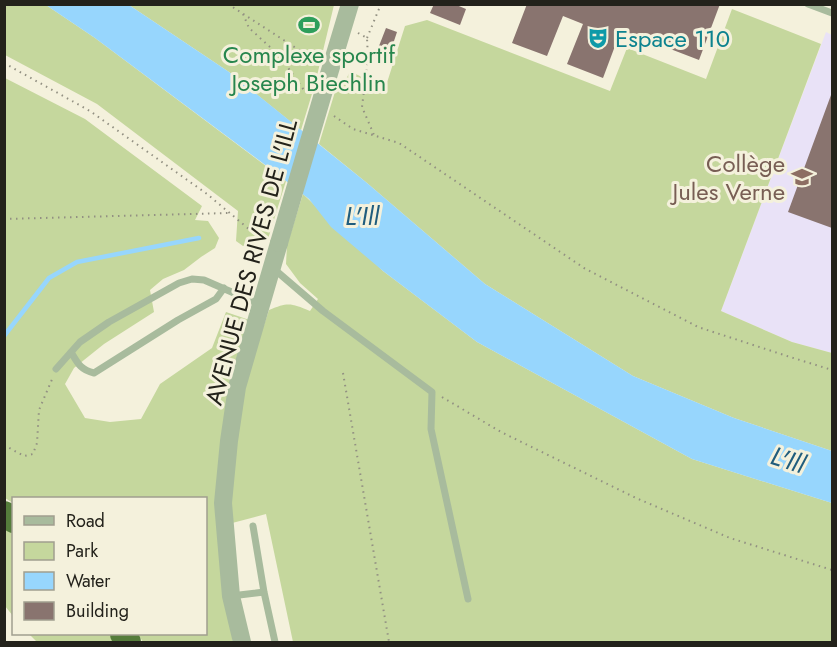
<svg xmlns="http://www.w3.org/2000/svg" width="837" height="647" font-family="Jost,sans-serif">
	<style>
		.education { fill: #e9e2f7 }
		.green { fill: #c5d79d }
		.water { fill: #97d6fd }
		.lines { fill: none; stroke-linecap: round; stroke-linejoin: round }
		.stream { stroke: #97d6fd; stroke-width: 4.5 }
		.building { fill: #89746f }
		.path { stroke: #929082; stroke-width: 2; stroke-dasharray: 1.5 4.5; stroke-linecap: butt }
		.service { stroke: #a8bb9d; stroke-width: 7 }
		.tertiary { stroke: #a8bb9d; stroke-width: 18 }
		.motorway { stroke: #557d3b; stroke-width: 26 }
		.tertiary-bridge { stroke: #a8bb9d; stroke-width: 18 }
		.labels { text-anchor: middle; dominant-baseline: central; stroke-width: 6; stroke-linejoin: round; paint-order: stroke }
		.culture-label { font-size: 24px; fill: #0d838f; stroke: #f4f1dc; text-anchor: start }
		.leisure-label { font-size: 24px; fill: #27864d; stroke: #f4f1dc }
		.education-label { font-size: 24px; fill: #785e54; stroke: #f4f1dc; text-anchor: end }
		.street-label { font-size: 24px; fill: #23221b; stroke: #f4f1dc }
		.water-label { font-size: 26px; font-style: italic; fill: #205d7d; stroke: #f4f1dc }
	</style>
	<rect width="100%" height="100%" fill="#f4f1dc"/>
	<path class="education" d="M826 32 832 35V353L792 342 721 311Z"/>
	<path class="green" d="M4 5H46L95 38 286 181 268 239 252 244 243 246 236 241 238 211 97 104 5 55Z
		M129 5H334L315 84 301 130 229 72Z
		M732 9 821 44 721 311 792 342 832 353V451L734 418 633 376 485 284 367 183 319 144 338 82 344 84 350 71 385 89 405 26 427 20 610 91 627 48 706 79Z
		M5 78 85 119 202 206 195 220 208 221 219 238 215 248 201 257 184 270 163 279 150 290 154 312 104 344 74 368 65 384 85 418 110 422 141 419 160 384 212 348 226 312 264 325 269 310C288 302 291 303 310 311L318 299 300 283 286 264 287 245 303 194 383 271 477 342 692 459 832 503V642H293L266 514 217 527 233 642H143L138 634H206V498H14L13 503 5 498Z
		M4 525 13 531V616L5 606Z
		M29 634H113L118 642H37Z"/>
	<path class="water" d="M46 5H129L229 72 367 183 485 284 633 376 734 418 832 451V503L692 459 477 342 383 271 331 227 309 199 272 170 95 38Z"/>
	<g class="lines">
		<path class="stream" d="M4 336 49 278 77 262 199 238"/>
	</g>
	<path class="building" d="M434 4H454L466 9 460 25 430 13Z
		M527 4H720L699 60 621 30 603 78 567 64 583 24 563 16 547 56 512 43Z
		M386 28 397 32 391 50 379 46Z
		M831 95H832V228L788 212Z"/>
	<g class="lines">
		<path class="path" d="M228 4 302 52 318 58
			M243 14 249 28 279 55 306 93
			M358 33 367 38 368 58 362 107 374 135
			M367 38 381 4
			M4 63 90 111 207 194 262 240
			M334 116 353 129 399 143 584 268 698 327 787 356 832 370
			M4 219 229 213
			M343 373 389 642
			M442 397 501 432 636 498 730 538 832 570
			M4 445 24 456 33 454 37 443 39 410 53 377"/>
		<path class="service" d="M808 4 832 13
			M274 269 323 311 432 392 431 429 468 599
			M71 352C78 364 81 370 94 373L178 320 216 299 224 288
			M56 369 80 342 109 322 179 283 192 279 204 280 259 304
			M253 526 264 592 275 642
			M231 596 264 592"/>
		<path class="tertiary" d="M325 87 350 4
			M242 642 231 596 223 503 229 441 237 387 279 243"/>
		<path class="motorway" d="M4 514 14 520
			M123 634 128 642"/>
		<path class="tertiary-bridge" d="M279 243 325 87"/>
	</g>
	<defs>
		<symbol id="stadium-bare" viewBox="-9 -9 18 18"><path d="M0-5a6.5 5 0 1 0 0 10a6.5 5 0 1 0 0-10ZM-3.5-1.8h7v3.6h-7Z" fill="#2e9e5b" stroke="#f4f1dc" stroke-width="2.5" paint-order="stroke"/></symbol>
		<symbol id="theatre-bare" viewBox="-9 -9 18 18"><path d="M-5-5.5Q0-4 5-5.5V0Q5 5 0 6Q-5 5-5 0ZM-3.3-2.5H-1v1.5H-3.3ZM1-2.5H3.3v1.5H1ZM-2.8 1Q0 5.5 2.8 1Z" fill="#0f9aa8" stroke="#f4f1dc" stroke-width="2.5" paint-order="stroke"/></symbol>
		<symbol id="school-bare" viewBox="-9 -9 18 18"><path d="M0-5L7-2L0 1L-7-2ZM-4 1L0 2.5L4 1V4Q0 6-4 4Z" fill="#8d6e63" stroke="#f4f1dc" stroke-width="2.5" paint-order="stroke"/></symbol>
	</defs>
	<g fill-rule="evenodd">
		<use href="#stadium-bare" x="294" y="10" width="30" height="30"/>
		<use href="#theatre-bare" x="583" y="23" width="30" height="30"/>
		<use href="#school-bare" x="787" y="162" width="30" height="30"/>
	</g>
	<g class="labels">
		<g class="culture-label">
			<text x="615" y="38">Espace 110</text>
		</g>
		<g class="leisure-label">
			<text x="309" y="54">Complexe sportif<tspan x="309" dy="28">Joseph Biechlin</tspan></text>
		</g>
		<g class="education-label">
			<text x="785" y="163">Collège<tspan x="785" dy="28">Jules Verne</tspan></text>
		</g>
		<g class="street-label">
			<text transform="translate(251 262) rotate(-75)">AVENUE DES RIVES DE L'ILL</text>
		</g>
		<g class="water-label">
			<text x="362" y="216">L'Ill</text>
			<text transform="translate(788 460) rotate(18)">L'Ill</text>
		</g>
	</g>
	<rect width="837" height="647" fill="none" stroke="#23221b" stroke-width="12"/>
	<rect x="12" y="497" width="195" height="138" fill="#f4f1dc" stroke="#a09e8f" stroke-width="1.5"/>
	<rect x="24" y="516" width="30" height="9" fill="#a8bb9d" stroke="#a09e8f" stroke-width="1.5"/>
	<text x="66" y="527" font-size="18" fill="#23221b">Road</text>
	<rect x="24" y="542" width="30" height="18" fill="#c5d79d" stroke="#a09e8f" stroke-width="1.5"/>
	<text x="66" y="557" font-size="18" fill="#23221b">Park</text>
	<rect x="24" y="572" width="30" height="18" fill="#97d6fd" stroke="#a09e8f" stroke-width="1.5"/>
	<text x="66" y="587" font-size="18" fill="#23221b">Water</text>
	<rect x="24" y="602" width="30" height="18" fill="#89746f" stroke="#a09e8f" stroke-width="1.5"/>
	<text x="66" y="617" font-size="18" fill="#23221b">Building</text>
</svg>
